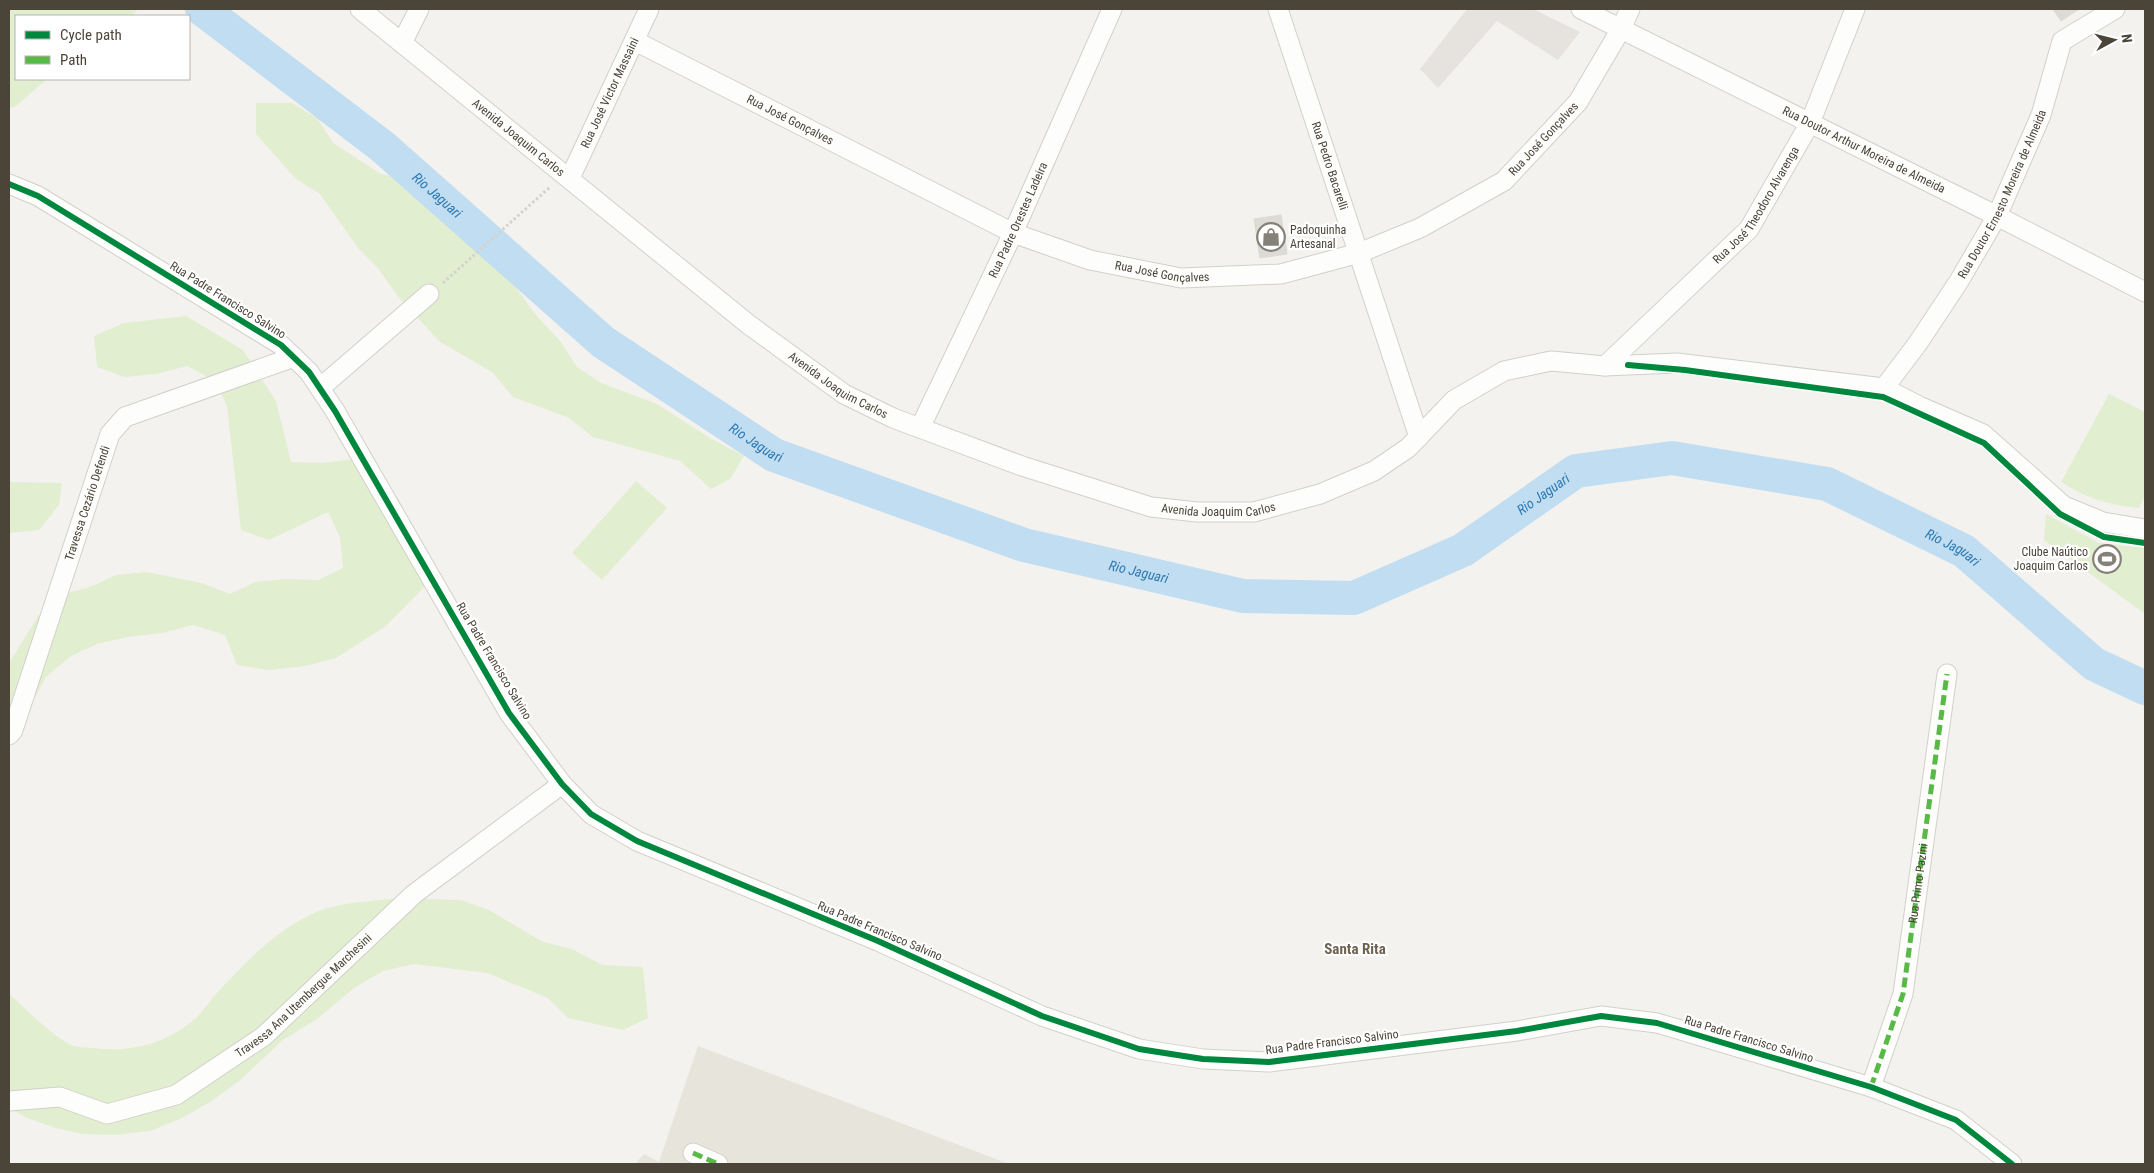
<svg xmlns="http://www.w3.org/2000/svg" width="2154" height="1173" font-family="'Roboto Condensed',sans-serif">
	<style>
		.residential { fill: #e7e4dc }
		.green { fill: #e1eecf }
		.parking { fill: #e6e3df }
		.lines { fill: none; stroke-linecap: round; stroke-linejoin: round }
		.river { stroke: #c0ddf1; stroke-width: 34 }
		.building { fill: #dedbd6; stroke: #dcd9d4 }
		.minor-casing { stroke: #d2d0cb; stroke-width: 21 }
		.path { stroke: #d3d2cc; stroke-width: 3; stroke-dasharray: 2.5 2.5; stroke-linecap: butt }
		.minor { stroke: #fdfdfc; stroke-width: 19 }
		.quiet { stroke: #58b947; stroke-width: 5; stroke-dasharray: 10 5; stroke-linecap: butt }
		.cycleway-casing { stroke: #fff; stroke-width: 9 }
		.cycleway { stroke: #00873e; stroke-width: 6 }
		.labels { text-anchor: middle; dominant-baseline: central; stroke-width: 4.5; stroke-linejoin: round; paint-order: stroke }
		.street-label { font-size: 12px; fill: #4b4439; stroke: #fff }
		.poi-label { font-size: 12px; fill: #4b4439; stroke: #fff; text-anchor: start }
		.water-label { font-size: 14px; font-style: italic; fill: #2e7ab2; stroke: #fff }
		.quarter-label { font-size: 15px; font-weight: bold; fill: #6e6250; stroke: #fff }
	</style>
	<rect width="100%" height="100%" fill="#f4f2ee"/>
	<path class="residential" d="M698 1046 1009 1164H635L644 1154 659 1162Z"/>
	<path class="green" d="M9 9H138L132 16H16V79H47L15 107 9 108Z
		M256 103H292L317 118 333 143 381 174 408 180 449 220 469 245 494 265 514 285 535 314 561 342 577 367 601 383 657 404 710 438 744 456 730 479 711 489 680 461 593 437 569 418 513 397 492 372 440 342 399 298 378 268 358 248 320 194 296 179 256 134Z
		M186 316 243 350 276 401 291 462 323 463 354 459 378 479 399 499 433 578 386 626 336 658 305 666 269 670 237 665 225 635 193 625 162 633 127 637 97 644 71 656 46 677 31 705 9 722V663L39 615 60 595 90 587 116 575 147 572 202 583 230 594 255 582 286 579 318 580 343 568 340 537 328 512 269 540 241 530 227 406 215 381 187 366 156 374 125 377 97 367 94 336 124 323Z
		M2109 394 2145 412V496L2139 508C2110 505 2085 498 2061 482Z
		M636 481 667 508 602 580 572 553Z
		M9 482 62 483 59 505 39 530 9 533Z
		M2046 514 2099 543 2145 548V614L2044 540Z
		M398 898 460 900 489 910 541 941 574 950 602 965 643 967 648 1018 623 1030 568 1018 548 998 487 973 414 964 383 971 354 988 317 1019 283 1040 239 1081 210 1102 180 1119 150 1131 115 1135 83 1134 56 1128 27 1118 9 1108V994C26 1008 54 1039 74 1046 79 1048 87 1047 92 1048 130 1053 165 1044 195 1019 203 1012 209 1001 217 993 243 965 271 935 306 917 334 902 366 902 398 898Z"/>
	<path class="parking" d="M1467 9H1533L1580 32 1558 60 1497 21 1438 88 1420 69Z"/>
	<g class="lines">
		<path class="river" id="s1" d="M202 9 383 147 603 342 774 455 1024 545 1243 596 1354 598 1463 550 1576 471 1672 458 1827 484 1964 551 2094 664 2145 688"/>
	</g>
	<path class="building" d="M2053 9H2079L2061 21Z
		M1281 215 1287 254 1260 258 1254 219Z"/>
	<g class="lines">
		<defs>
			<g id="minor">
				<path id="s2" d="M360 9 748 324 844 394 893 418 1022 466 1151 507 1197 512H1254L1320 494 1374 471 1408 448 1454 400 1504 371 1551 361 1605 366 1677 363 1884 388 1921 407 1983 434 2064 506 2103 522 2145 529"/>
				<path id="s3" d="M1278 9 1419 437"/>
				<path id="s4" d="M1581 9 1997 216 2145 292"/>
				<path id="s5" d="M635 41 1013 233 1090 260 1181 278 1281 274 1359 253 1420 228 1504 181 1578 102 1621 29 1630 9"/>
				<path d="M402 43 419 9"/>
				<path id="s6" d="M570 178 649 9"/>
				<path d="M9 184 38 196 281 345 309 372 335 411 509 713 562 784 591 814 637 841 878 941 1042 1016 1139 1049 1203 1059 1269 1062 1517 1031 1601 1016 1657 1023 1871 1087 1956 1120 2012 1164"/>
				<path id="s7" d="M1605 366 1749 229 1810 123 1855 9"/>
				<path d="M320 388 429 294"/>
				<path id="s8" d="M1884 388 1918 343 1959 281 1997 216 2041 115 2062 41 2115 9"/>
				<path id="s9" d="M920 428 1013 233 1112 9"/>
				<path id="s10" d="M9 735 13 730 110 434 125 417 294 357"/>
				<path id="s11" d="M1871 1087 1903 994 1947 674"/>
				<path id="s12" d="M9 1101 60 1097 107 1114 176 1095 264 1036 414 894 562 784"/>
				<path d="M693 1153 718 1164"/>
			</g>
		</defs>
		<use href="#minor" class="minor-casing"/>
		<path class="path" d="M443 283 550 187"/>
		<use href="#minor" class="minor"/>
		<path class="quiet" d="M1871 1087 1903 994 1947 674
			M693 1153 718 1164"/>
		<defs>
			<path id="cycleway" d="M9 184 38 196 281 345 309 372 335 411 509 713 562 784 591 814 637 841 878 941 1042 1016 1139 1049 1203 1059 1269 1062 1517 1031 1601 1016 1657 1023 1871 1087 1956 1120 2012 1164
				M1628 365 1685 370 1883 397 1984 443 2060 514 2104 537 2145 543"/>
		</defs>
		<use href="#cycleway" class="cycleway-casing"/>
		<use href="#cycleway" class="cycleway"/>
	</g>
	<defs>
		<symbol id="shop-ring" viewBox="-11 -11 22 22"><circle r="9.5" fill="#fff" stroke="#868178" stroke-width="1.5"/><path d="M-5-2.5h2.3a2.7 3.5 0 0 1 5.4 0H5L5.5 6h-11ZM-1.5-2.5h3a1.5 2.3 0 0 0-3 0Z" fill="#868178"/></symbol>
		<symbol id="stadium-ring" viewBox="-11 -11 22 22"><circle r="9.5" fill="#fff" stroke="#868178" stroke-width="1.5"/><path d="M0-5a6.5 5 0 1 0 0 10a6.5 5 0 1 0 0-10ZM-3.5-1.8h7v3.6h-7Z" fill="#868178"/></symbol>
	</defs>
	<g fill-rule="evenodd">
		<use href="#shop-ring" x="1255" y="221" width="32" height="32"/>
		<use href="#stadium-ring" x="2091" y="543" width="32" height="32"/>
	</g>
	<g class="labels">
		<g class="street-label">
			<text stroke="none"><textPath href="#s6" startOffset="94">Rua José Victor Massaini</textPath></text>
			<text stroke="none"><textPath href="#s5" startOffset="174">Rua José Gonçalves</textPath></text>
			<text stroke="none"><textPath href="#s2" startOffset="204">Avenida Joaquim Carlos</textPath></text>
			<text stroke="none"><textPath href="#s5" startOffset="999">Rua José Gonçalves</textPath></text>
			<text stroke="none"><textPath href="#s4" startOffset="316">Rua Doutor Arthur Moreira de Almeida</textPath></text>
			<text stroke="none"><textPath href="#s3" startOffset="165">Rua Pedro Bacarelli</textPath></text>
			<text stroke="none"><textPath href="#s8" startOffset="228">Rua Doutor Ernesto Moreira de Almeida</textPath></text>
			<text stroke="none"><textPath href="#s7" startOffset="222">Rua José Theodoro Alvarenga</textPath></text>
			<text stroke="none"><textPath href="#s9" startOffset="230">Rua Padre Orestes Ladeira</textPath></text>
			<text stroke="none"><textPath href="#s5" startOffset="579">Rua José Gonçalves</textPath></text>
			<text transform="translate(228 300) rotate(32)">Rua Padre Francisco Salvino</text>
			<text stroke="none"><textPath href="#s2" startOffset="609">Avenida Joaquim Carlos</textPath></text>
			<text stroke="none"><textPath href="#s10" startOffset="245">Travessa Cezário Defendi</textPath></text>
			<text stroke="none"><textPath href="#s2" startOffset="1014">Avenida Joaquim Carlos</textPath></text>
			<text transform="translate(494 661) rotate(59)">Rua Padre Francisco Salvino</text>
			<text stroke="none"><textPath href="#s11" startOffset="210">Rua Primo Pazini</textPath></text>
			<text transform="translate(880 931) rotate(23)">Rua Padre Francisco Salvino</text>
			<text stroke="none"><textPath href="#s12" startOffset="335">Travessa Ana Utembergue Marchesini</textPath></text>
			<text transform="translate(1749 1039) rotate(17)">Rua Padre Francisco Salvino</text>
			<text transform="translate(1332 1042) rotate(-7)">Rua Padre Francisco Salvino</text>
		</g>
		<g class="poi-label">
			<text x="1290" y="230">Padoquinha<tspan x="1290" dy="14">Artesanal</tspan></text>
			<text x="2088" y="552" text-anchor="end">Clube Naútico<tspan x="2088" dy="14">Joaquim Carlos</tspan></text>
		</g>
		<g class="water-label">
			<text stroke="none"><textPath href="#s1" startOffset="300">Rio Jaguari</textPath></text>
			<text stroke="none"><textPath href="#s1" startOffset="705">Rio Jaguari</textPath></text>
			<text stroke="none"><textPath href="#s1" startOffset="1545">Rio Jaguari</textPath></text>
			<text stroke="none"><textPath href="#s1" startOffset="1980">Rio Jaguari</textPath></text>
			<text stroke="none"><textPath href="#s1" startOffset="1110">Rio Jaguari</textPath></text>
		</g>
		<g class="quarter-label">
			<text x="1355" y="949">Santa Rita</text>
		</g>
	</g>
	<rect width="2154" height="1173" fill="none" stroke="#4b4439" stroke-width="20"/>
	<rect x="15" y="15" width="175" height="65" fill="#ffffff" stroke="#b7b4b0"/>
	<rect x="25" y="31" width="25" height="8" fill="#00873e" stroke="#b7b4b0"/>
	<text x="60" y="40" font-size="15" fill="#4b4439">Cycle path</text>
	<rect x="25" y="56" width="25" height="8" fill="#58b947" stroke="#b7b4b0"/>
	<text x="60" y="65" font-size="15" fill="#4b4439">Path</text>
	<g transform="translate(2114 40) rotate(83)" stroke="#ffffff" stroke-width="4" paint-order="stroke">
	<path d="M0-4L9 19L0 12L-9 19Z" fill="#4b4439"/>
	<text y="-8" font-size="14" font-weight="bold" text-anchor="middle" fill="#4b4439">N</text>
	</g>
</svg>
